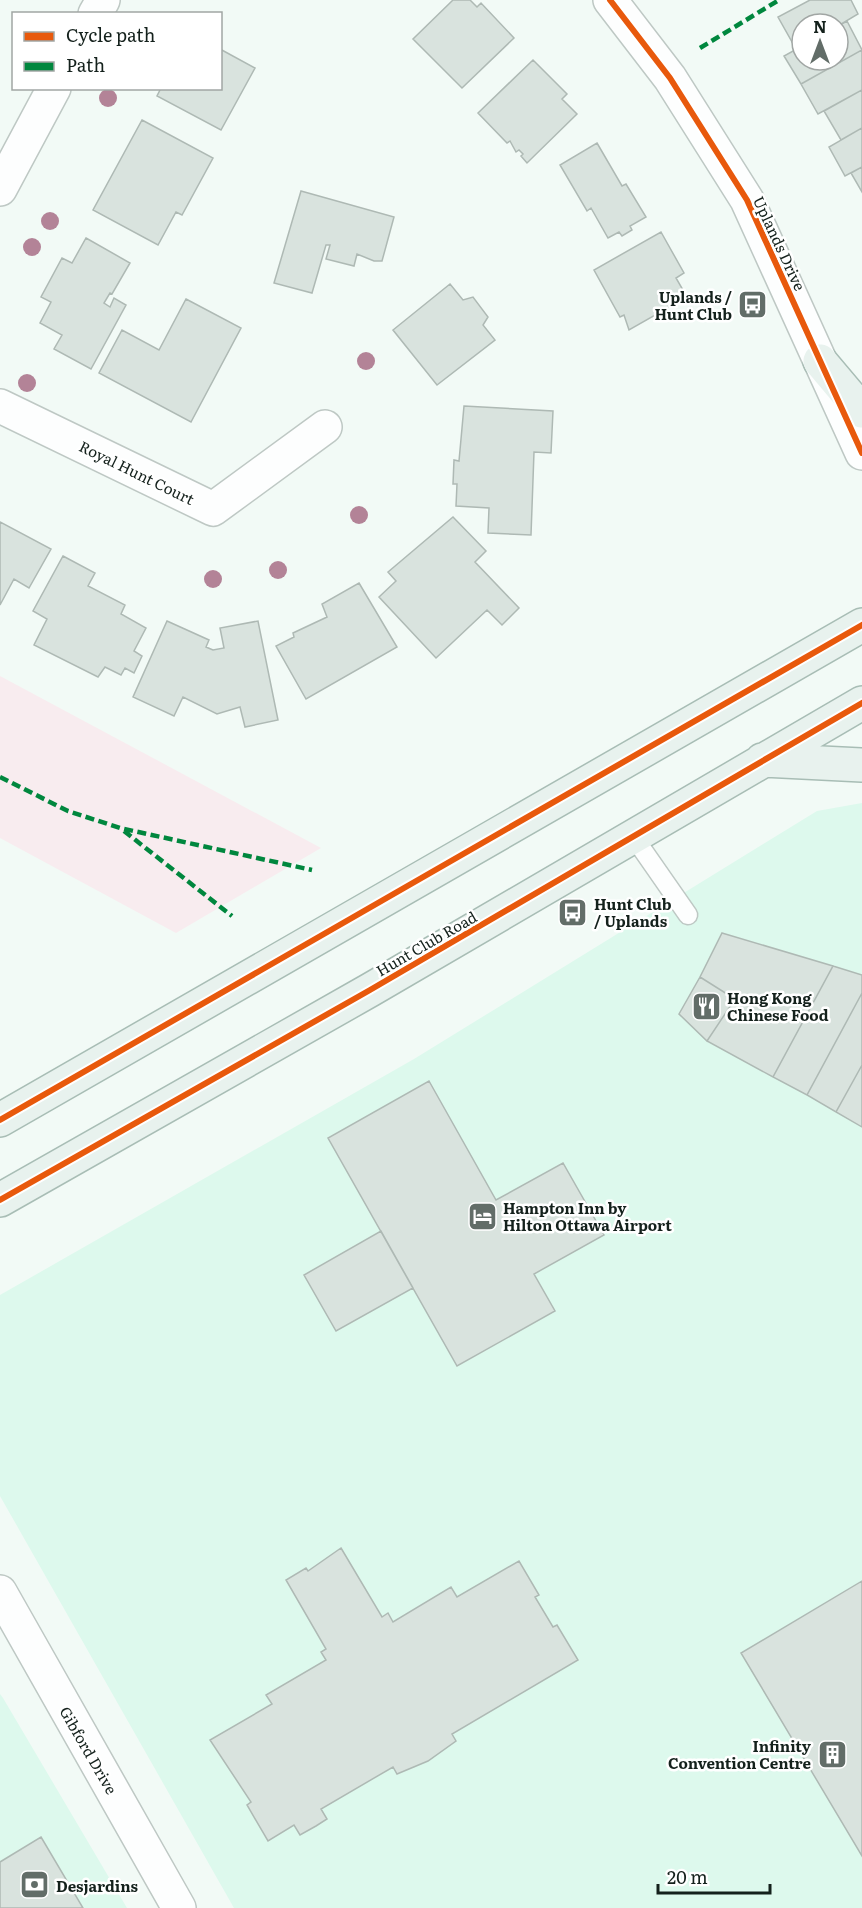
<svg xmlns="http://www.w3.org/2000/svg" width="862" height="1908" font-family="Literata,serif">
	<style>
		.built { fill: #ddf9ed }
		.green { fill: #f8ecef }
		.building { fill: #d9e3de; stroke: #aeb9b4; stroke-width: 1.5 }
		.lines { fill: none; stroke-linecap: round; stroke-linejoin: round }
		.lane-casing { stroke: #bec8c4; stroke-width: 21 }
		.street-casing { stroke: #bec8c4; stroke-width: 36 }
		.secondary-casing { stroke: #bec8c4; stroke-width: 36 }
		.primary-casing { stroke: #a8bdb5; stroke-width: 36 }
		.lane { stroke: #fdfefe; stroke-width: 18 }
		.street { stroke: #fdfefe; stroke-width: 33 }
		.secondary { stroke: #fdfefe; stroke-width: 33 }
		.primary { stroke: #e8f2ee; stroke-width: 33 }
		.quiet { stroke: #00873e; stroke-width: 4.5; stroke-dasharray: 9 4.5; stroke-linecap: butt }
		.cycleway-casing { stroke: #fff; stroke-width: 10 }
		.cycleway { stroke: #e8590c; stroke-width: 6 }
		.tree { fill: #b38397 }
		.labels { text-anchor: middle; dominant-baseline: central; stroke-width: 5; stroke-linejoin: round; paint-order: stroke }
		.street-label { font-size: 15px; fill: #14211c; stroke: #fff }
		.poi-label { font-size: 15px; font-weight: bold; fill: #14211c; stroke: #fff; text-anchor: start }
	</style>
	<rect width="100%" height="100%" fill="#f2faf6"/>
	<path class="built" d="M862 803V1908H234L0 1496V1295L414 1059 817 811Z
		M0 1694 3 1698 127 1908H0Z"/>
	<path class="green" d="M0 676 321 848 176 933 0 838Z"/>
	<path class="building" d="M453 0H470L477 7 481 3 514 38 462 88 413 39Z
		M810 0H851L858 14 838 26 802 24V46L796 49 778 17Z
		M847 21 862 50 801 84 784 56 802 46V60H838V26Z
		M220 49 255 68 221 130 157 96 161 88H220Z
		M862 50V90L818 114 801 84Z
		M533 60 567 94 562 99 577 114 527 163 521 156 523 154 519 150 516 152 510 141 507 143 478 113Z
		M862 90V128L841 140 824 111Z
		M142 120 213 158 182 215 176 212 158 245 93 210Z
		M862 128V167L845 176 829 147Z
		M597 143 622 186 626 184 646 217 630 226 632 230 622 236 619 232 608 238 591 208 587 211 560 165Z
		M862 167V192L851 173Z
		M301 191 394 217 382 261H374L357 254 354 266 326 259 330 245H326L312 293 274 283Z
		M661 232 684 273 676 278 687 297 629 330 624 315 620 317 594 270Z
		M86 238 130 263 112 294 110 293 104 303 110 307 114 298 126 305 91 369 54 349 62 335 40 323 51 302 41 297 62 258 72 263Z
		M450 284 463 300 473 297 488 317 483 325 495 340 437 385 393 330Z
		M186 299 241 328 191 422 99 373 122 330 159 350Z
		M464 406 553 411 551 453 534 452 531 535 488 533 489 508 456 506 457 484H453L454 460 459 461Z
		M453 517 486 551 475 562 519 608 502 625 487 610 436 658 379 597 396 581 388 572Z
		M0 522 51 549 29 588 14 579 0 605Z
		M63 556 95 573 88 586 125 605 121 614 146 628 134 651 142 656 134 673 125 668 121 675 105 667 98 677 34 645 47 619 33 611Z
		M359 583 397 647 306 699 276 646 294 637 293 633 327 617 322 604Z
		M167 621 209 640 206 647 213 650 224 648 220 628 258 621 278 720 245 727 240 707 217 714 183 697 174 716 133 697Z
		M722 933 833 966 773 1077 707 1041 735 999 700 977Z
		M833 966 862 975V993L807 1095 773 1077Z
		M700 977 735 999 707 1041 679 1014Z
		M862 993V1065L836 1112 807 1095Z
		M862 1065V1127L836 1112Z
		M429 1081 496 1200 563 1163 604 1235 534 1274 555 1311 457 1366 328 1138Z
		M381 1231 413 1288 336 1331 304 1275Z
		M341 1548 382 1617 388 1613 393 1622 451 1587 457 1597 519 1561 539 1595 535 1597 553 1627 557 1625 578 1660 452 1734 456 1741 428 1761 397 1774 393 1767 321 1809 327 1819 316 1826 300 1835 294 1825 268 1841 247 1805 251 1802 210 1740 272 1704 266 1695 326 1660 321 1652 326 1649 286 1580 306 1568 308 1571Z
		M862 1581V1856L741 1653Z
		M41 1837 83 1908H0V1862Z"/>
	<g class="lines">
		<defs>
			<path id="lane" d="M633 836 688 915"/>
			<path id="street" d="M95 14 103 0
				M0 189 54 88
				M0 406 213 509 325 427
				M0 1592 179 1908"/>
			<path id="secondary" d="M610 0 670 78 747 200 862 453"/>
			<path id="primary" d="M820 361 862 411
				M762 760 862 765
				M0 1120 862 625
				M0 1200 370 990 862 703"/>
		</defs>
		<use href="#lane" class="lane-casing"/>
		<use href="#street" class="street-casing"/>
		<use href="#secondary" class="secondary-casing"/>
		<use href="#primary" class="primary-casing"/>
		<use href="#lane" class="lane"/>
		<use href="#street" class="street"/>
		<use href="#secondary" class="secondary"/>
		<use href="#primary" class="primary"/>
		<path class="quiet" d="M700 48 779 0
			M0 777 68 811 120 828 312 870
			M124 831 232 916"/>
		<defs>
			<path id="cycleway" d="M610 0 670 78 747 200 862 453
				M0 1120 862 625
				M0 1200 370 990 862 703"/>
		</defs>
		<use href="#cycleway" class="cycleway-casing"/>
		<use href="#cycleway" class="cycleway"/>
	</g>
	<g class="tree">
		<circle cx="108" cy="98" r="9"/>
		<circle cx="50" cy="221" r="9"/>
		<circle cx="32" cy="247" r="9"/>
		<circle cx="366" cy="361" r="9"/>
		<circle cx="27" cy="383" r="9"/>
		<circle cx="359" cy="515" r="9"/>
		<circle cx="278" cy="570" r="9"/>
		<circle cx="213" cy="579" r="9"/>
	</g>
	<defs>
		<symbol id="bus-square" viewBox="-11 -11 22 22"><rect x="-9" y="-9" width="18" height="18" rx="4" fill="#626d68" stroke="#fff"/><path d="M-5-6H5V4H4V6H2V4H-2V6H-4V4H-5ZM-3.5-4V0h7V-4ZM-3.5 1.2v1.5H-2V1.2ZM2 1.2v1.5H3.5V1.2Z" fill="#fff"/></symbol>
		<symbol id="restaurant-square" viewBox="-11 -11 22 22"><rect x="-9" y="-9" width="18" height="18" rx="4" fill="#626d68" stroke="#fff"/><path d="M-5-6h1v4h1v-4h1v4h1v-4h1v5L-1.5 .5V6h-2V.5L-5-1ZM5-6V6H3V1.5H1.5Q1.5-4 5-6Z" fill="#fff"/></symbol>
		<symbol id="hotel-square" viewBox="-11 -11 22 22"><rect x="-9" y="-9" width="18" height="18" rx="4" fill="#626d68" stroke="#fff"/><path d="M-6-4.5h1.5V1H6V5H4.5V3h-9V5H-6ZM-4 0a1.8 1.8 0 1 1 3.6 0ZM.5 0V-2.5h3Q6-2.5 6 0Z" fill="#fff"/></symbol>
		<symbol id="building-square" viewBox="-11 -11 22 22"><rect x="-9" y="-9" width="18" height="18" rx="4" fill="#626d68" stroke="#fff"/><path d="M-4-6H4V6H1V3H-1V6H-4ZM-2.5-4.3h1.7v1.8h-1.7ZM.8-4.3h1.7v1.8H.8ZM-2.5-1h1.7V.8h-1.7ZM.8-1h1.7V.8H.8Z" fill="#fff"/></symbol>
		<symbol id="bank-square" viewBox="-11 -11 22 22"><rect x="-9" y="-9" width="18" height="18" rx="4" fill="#626d68" stroke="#fff"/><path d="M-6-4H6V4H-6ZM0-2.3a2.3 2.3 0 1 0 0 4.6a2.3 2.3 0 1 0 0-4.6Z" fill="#fff"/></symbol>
	</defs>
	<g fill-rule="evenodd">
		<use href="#bus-square" x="736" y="288" width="33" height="33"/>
		<use href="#bus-square" x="556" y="896" width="33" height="33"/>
		<use href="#restaurant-square" x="690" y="990" width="33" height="33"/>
		<use href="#hotel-square" x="466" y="1200" width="33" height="33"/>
		<use href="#building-square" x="816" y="1738" width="33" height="33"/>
		<use href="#bank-square" x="18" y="1868" width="33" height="33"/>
	</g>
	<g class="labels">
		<g class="street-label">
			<text transform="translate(780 243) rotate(65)">Uplands Drive</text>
			<text transform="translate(137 472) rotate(26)">Royal Hunt Court</text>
			<text transform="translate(426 943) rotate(-30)">Hunt Club Road</text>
			<text transform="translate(89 1750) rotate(60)">Gibford Drive</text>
		</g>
		<g class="poi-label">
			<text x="732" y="296" text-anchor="end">Uplands /<tspan x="732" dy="17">Hunt Club</tspan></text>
			<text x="594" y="903">Hunt Club<tspan x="594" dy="17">/ Uplands</tspan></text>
			<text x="727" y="997">Hong Kong<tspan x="727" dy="17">Chinese Food</tspan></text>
			<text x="503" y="1207">Hampton Inn by<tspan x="503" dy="17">Hilton Ottawa Airport</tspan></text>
			<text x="811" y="1745" text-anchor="end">Infinity<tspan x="811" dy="17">Convention Centre</tspan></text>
			<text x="56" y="1885">Desjardins</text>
		</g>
	</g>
	<rect x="12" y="12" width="210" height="78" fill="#ffffff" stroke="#a1a6a4" stroke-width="1.5"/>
	<rect x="24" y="32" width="30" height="9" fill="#e8590c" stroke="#a1a6a4" stroke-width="1.5"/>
	<text x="66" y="42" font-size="18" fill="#14211c">Cycle path</text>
	<rect x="24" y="62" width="30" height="9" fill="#00873e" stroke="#a1a6a4" stroke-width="1.5"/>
	<text x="66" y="72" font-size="18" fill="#14211c">Path</text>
	<g transform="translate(820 42)"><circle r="28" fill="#ffffff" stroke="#a1a6a4" stroke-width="1.5"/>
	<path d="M0-4.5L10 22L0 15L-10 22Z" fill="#626d68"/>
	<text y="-9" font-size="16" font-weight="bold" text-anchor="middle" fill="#14211c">N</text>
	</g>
	<path d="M658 1884v9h112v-9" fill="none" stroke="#14211c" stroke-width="3"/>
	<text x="667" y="1884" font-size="18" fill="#14211c" stroke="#ffffff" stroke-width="4.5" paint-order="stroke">20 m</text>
</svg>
